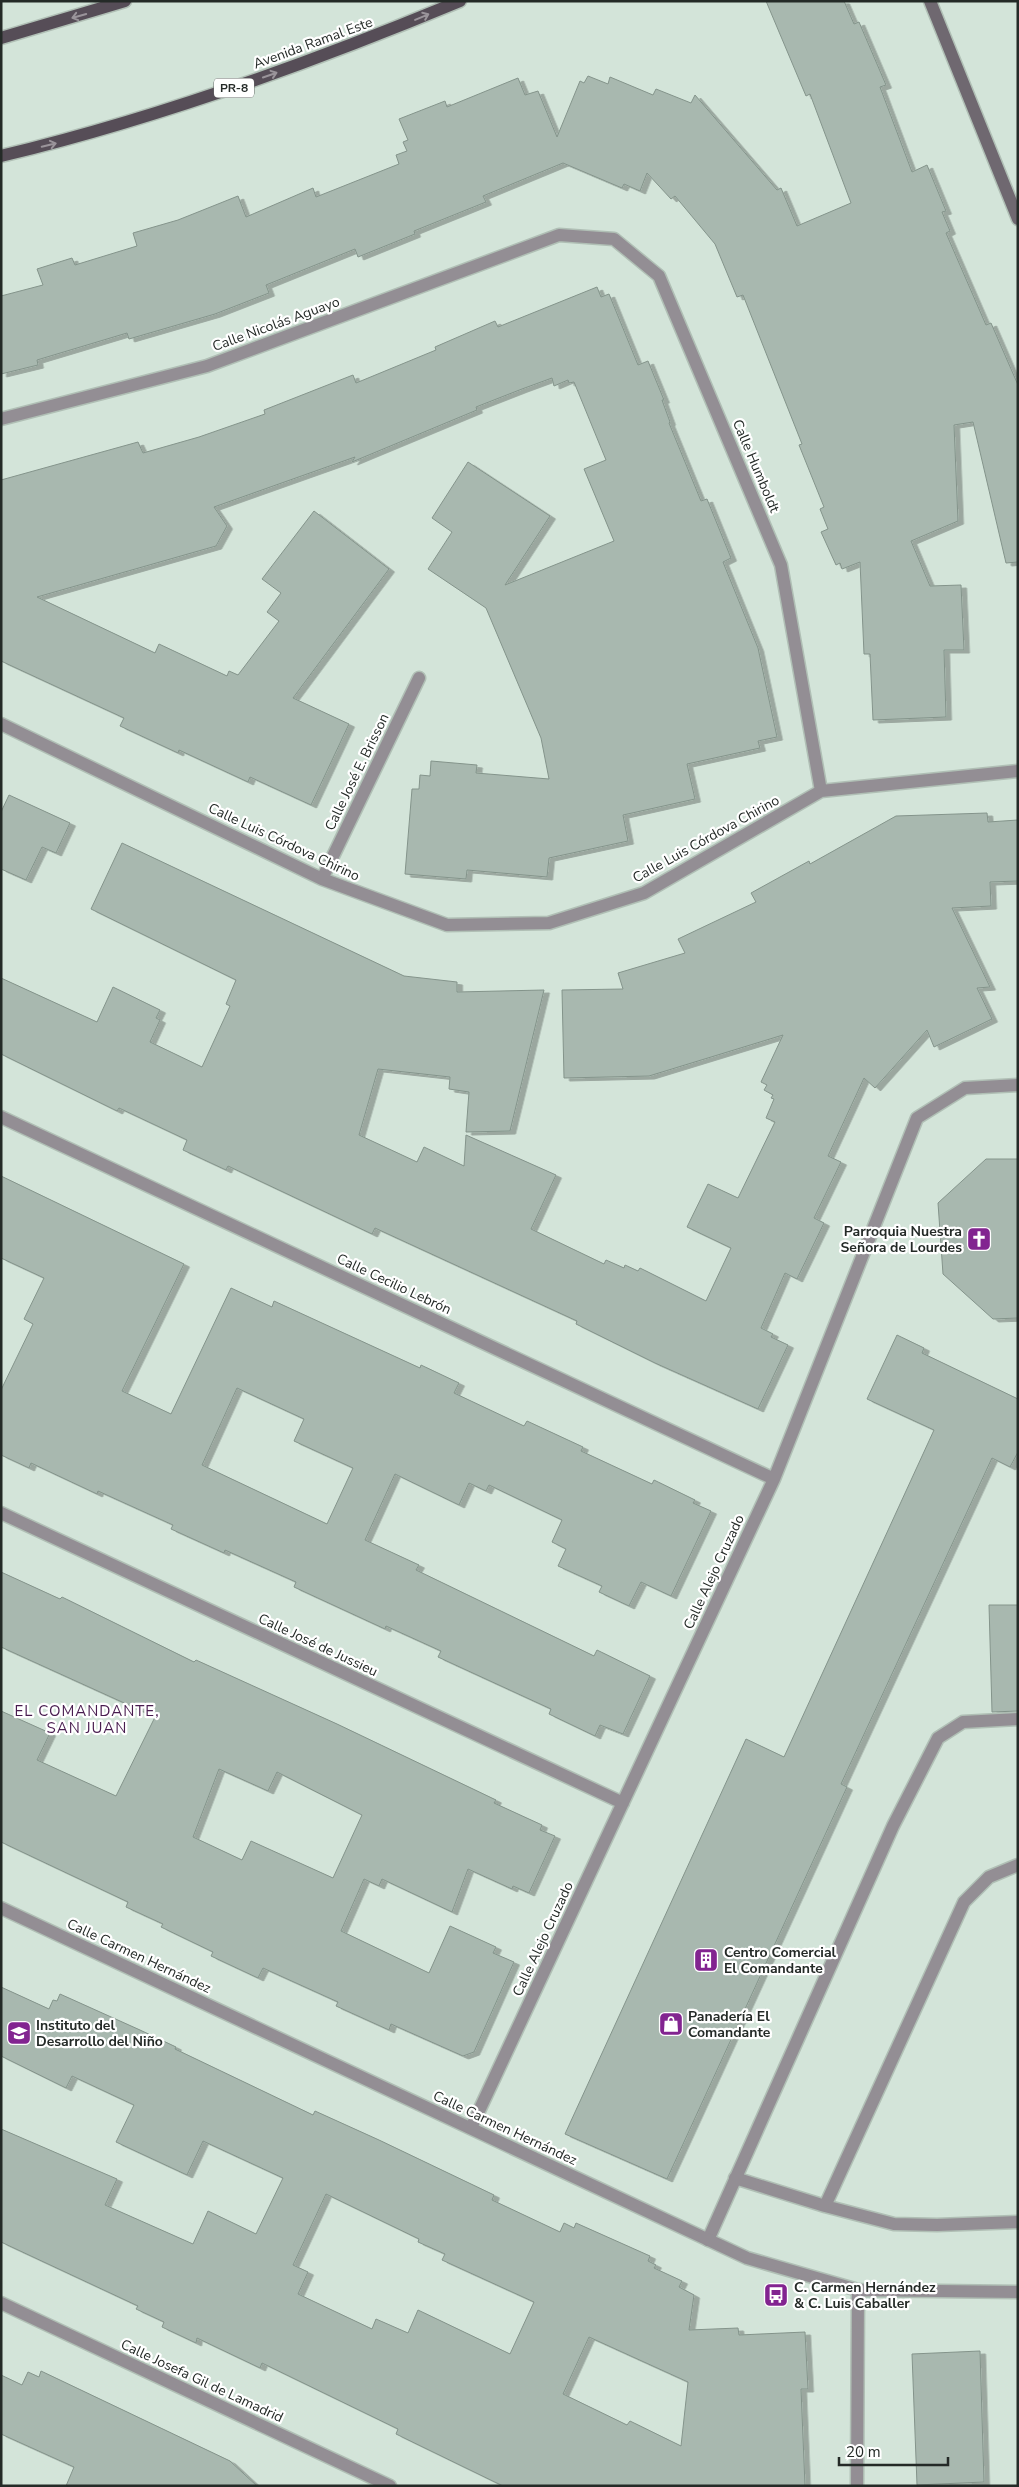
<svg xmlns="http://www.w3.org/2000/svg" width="1019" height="2487" font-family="'Nunito Sans',sans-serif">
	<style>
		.building { fill: #a8b8af; stroke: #84948b; fill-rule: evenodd; filter: url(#shadow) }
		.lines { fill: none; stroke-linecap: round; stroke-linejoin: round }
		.lane-casing { stroke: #b0bfb5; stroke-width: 15 }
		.street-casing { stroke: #b0bfb5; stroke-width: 15 }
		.secondary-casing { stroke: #b0bfb5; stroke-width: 15 }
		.primary-casing { stroke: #b0bfb5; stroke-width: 15 }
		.lane { stroke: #938e94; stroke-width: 12 }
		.street { stroke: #938e94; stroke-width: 12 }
		.secondary { stroke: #6f6870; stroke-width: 12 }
		.primary { stroke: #564d57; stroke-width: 12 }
		.oneway { stroke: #9a949a }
		.labels { text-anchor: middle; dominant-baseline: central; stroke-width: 4.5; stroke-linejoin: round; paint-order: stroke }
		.shield { fill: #fff; stroke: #666a68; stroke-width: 1 }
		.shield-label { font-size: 12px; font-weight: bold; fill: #242a27 }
		.street-label { font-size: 14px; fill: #242a27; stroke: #fff }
		.poi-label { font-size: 14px; font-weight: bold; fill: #242a27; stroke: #fff; text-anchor: start }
		.neighbourhood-label { font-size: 15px; letter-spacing: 1px; fill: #481c4f; stroke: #fff }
	</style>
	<defs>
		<filter id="shadow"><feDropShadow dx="5.5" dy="3" stdDeviation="0" flood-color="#0004"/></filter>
	</defs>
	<rect width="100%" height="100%" fill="#d3e4d9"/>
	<path class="building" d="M766 1H844L854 24 859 22 886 85 880 87 912 172 927 165 946 211 942 212 950 231 946 233 986 325 991 323 1018 385V562L1006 563 973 422 954 425 958 521 911 541 930 586 961 585 964 650H944L946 717 873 720 870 654H864L860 562 842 569 840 563 836 565 821 532 828 529 820 509 824 507 799 445 802 444 743 295 737 297 715 244 675 196 671 199 647 173 640 191 624 184 622 188 563 163 483 196 486 202 414 231 415 234 358 257 355 249 266 285 269 293 215 314 129 339 127 333 37 360 38 365 1 374V296L43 285 37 269 72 258 75 265 137 246 133 233 178 220 238 196 246 217 313 188 316 197 399 164 396 155 407 151 403 142 408 140 399 119 445 101 447 107 518 78 525 95 538 91 557 137 580 81 584 83 588 76 608 84 610 77 653 95 656 89 691 103 695 95 777 190 781 188 797 226 851 203 810 94 806 96Z
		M597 287 601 297 609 294 638 365 648 361 664 400H662L670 422 669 423 701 501 707 499 731 558 723 562 758 648 777 737 758 741 760 748 687 764 695 799 623 815 628 841 549 858 547 877 467 870 466 879 405 874 412 789H419L420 775 430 776 431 761 477 765 476 773 549 779 541 738 486 608 428 569 452 532 432 518 468 462 550 516 505 585 614 541 584 469 606 460 574 382 569 383 568 380 554 386 552 378 522 389 476 407 477 410 352 462 355 457 214 507 227 526 216 546 37 597 155 653 159 644 227 676 229 671 238 675 279 621 267 612 281 593 262 579 314 511 389 569 293 698 349 724 311 805 250 777 248 782 179 750 178 753 120 726 124 718 1 661V480L138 442 143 453 199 437 265 414 264 410 353 375 356 383 436 350 435 347 495 321 498 327Z
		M9 795 70 823 56 853 42 847 26 880 1 869V812Z
		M987 813 988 822 1018 820V881L990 882 991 906 952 908 990 987 977 988 992 1019 934 1047 927 1030 875 1088 864 1078 828 1156 841 1162 814 1218 824 1223 797 1279 785 1273 761 1328 773 1334 771 1337 788 1345 758 1409 655 1363 576 1324 577 1321 375 1228 372 1234 228 1166 226 1170 183 1150 187 1140 119 1108 117 1111 1 1054V978L97 1022 113 987 160 1010 156 1018 160 1020 150 1042 202 1067 230 1006 226 1004 236 980 91 909 122 843 404 976 457 982V992L544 990 510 1131 466 1132 469 1092 449 1089 450 1077 378 1069 359 1135 417 1162 424 1147 464 1166 466 1135 556 1175 531 1229 604 1264 606 1260 624 1268 625 1265 638 1271 640 1268 706 1301 731 1248 687 1227 708 1184 738 1198 775 1122 766 1118 774 1099 771 1098 773 1095 764 1090 767 1085 761 1082 783 1035 649 1076 564 1078 562 990 623 989 618 973 685 953 678 939 756 902 751 893 809 861 810 864 896 816Z
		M986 1159H1018V1318L993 1319 943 1274 938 1203Z
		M1 1176 184 1264 122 1391 171 1414 231 1288 272 1307 274 1301 420 1368 421 1365 459 1383 454 1393 524 1426 527 1421 583 1447 581 1451 652 1484 654 1480 695 1500 693 1503 711 1511 671 1596 641 1582 629 1606 599 1592 602 1586 558 1566 566 1549 552 1542 562 1520 489 1485 486 1491 469 1483 459 1505 395 1474 365 1540 419 1565 416 1570 594 1656 597 1650 650 1676 623 1734 600 1725 595 1736 549 1714 551 1709 438 1657 441 1651 386 1626 385 1629 294 1587 296 1582 225 1550 224 1553 171 1529 173 1525 98 1491 97 1494 31 1463 29 1468 1 1455V1390L33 1324 24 1319 44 1278 1 1258ZM237 1388 304 1419 294 1441 353 1468 327 1524 202 1465Z
		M897 1335 924 1348 922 1353 1018 1399V1452L1010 1467 992 1458 841 1784 847 1787 667 2179 565 2134 746 1739 784 1757 934 1430 867 1399Z
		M1 1572 60 1599 62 1597 194 1662 196 1660 337 1724 496 1800 494 1803 542 1825 540 1830 555 1836 529 1893 513 1886 512 1889 468 1869 452 1912 382 1879 379 1886 364 1879 341 1931 429 1973 450 1926 496 1947 493 1953 514 1962 474 2052 463 2056 391 2024 389 2030 336 2006 338 2002 263 1968 258 1978 211 1956 213 1952 161 1927 163 1924 126 1907 128 1902 1 1842V1711L50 1733 37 1760 116 1796 155 1717 1 1647ZM219 1769 268 1791 277 1772 362 1815 333 1878 251 1841 242 1860 193 1837Z
		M989 1605H1018V1711L992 1712Z
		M1 1987 49 2009 53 2000 57 2001 60 1994 140 2030 176 2047 175 2049 313 2115 315 2111 379 2140 494 2195 492 2200 560 2232 564 2223 574 2228 576 2223 650 2256 648 2261 656 2265 654 2268 682 2281 679 2287 694 2295 689 2330 738 2328 739 2335 805 2332 808 2389H801L805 2486H503L396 2434 398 2429 262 2363 260 2368 197 2338 196 2343 162 2327 164 2322 136 2309 138 2306 1 2242V2129L117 2179 105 2205 193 2244 208 2211 256 2234 283 2178 203 2141 187 2175 116 2142 134 2105 72 2076 66 2088 1 2056ZM326 2194 419 2239 418 2242 445 2254 442 2260 534 2302 510 2354 418 2310 408 2333 376 2319 372 2329 298 2294 308 2272 293 2265ZM589 2337 688 2382 681 2446 630 2421 627 2425 563 2394Z
		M980 2351 984 2482 917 2485 912 2354Z
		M41 2371 230 2461 257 2486H66L74 2467 1 2434V2375L22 2385 28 2372 39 2377Z"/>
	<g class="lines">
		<defs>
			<path id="lane" d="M735 2178 825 2206 964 1902 989 1877 1018 1865
				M825 2206 894 2224 937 2225 1018 2222
				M708 2240 893 1826 938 1738 963 1722 1018 1719"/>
			<path id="street" d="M1 419 207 366 559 235 614 239 659 276 781 565 821 791
				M1 724 322 879 447 925 549 923 644 893 821 791 1018 771
				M322 879 419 678
				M1 1117 774 1479
				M1 1513 623 1803
				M1 1908 747 2258 858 2290 1018 2292
				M471 2128 774 1479 917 1118 965 1088 1018 1085
				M1 2303 390 2486
				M857 2486 858 2290"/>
			<path id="secondary" d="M930 1 1018 219"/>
			<path id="primary" d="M1 38 125 1
				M1 156C159 118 311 63 460 1"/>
		</defs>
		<use href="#lane" class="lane-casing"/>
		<use href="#street" class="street-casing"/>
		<use href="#secondary" class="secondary-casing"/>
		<use href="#primary" class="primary-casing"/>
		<use href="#lane" class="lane"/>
		<use href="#street" class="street"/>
		<use href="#secondary" class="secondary"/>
		<use href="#primary" class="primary"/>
	</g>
	<defs><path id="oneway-shaft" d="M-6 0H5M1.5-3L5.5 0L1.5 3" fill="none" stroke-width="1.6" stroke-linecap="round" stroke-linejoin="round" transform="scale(1.25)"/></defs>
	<g class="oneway">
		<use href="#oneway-shaft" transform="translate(79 16) rotate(164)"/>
		<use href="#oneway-shaft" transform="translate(422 17) rotate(-23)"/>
		<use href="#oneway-shaft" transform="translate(270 75) rotate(-19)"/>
		<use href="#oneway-shaft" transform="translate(49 145) rotate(-14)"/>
	</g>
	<defs>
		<symbol id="church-square" viewBox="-11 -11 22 22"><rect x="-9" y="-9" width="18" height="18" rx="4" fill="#822490" stroke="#fff"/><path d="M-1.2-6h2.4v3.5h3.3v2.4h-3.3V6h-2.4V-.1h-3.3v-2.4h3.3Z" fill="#fff"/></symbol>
		<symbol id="building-square" viewBox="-11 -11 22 22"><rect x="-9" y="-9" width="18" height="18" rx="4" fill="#822490" stroke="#fff"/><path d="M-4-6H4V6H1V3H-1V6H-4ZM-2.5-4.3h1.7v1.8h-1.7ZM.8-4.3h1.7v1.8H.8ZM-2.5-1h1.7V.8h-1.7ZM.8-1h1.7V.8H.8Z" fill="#fff"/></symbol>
		<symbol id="shop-square" viewBox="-11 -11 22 22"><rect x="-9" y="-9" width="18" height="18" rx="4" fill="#822490" stroke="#fff"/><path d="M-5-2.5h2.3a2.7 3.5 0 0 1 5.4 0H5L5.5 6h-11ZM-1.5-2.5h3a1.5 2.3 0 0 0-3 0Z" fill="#fff"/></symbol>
		<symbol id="school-square" viewBox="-11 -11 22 22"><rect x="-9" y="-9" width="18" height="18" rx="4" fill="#822490" stroke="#fff"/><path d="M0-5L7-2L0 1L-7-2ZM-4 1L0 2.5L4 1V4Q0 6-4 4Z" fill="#fff"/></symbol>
		<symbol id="bus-square" viewBox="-11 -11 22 22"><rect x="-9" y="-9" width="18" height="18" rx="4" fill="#822490" stroke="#fff"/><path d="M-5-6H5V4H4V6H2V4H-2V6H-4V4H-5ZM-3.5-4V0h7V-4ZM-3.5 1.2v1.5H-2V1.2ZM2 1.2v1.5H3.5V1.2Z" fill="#fff"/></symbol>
	</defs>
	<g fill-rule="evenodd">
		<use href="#church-square" x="965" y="1225" width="28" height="28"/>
		<use href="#building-square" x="692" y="1946" width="28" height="28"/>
		<use href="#shop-square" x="657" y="2010" width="28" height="28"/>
		<use href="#school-square" x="5" y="2019" width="28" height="28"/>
		<use href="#bus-square" x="762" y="2281" width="28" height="28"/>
	</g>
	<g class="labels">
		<rect class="shield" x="214" y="78.5" width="40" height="19" rx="4"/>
		<g class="shield-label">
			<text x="234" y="88">PR-8</text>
		</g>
		<g class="street-label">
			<text transform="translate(313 43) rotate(-20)">Avenida Ramal Este</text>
			<text transform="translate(276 324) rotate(-20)">Calle Nicolás Aguayo</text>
			<text transform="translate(756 466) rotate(67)">Calle Humboldt</text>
			<text transform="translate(357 772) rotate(-64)">Calle José E. Brisson</text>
			<text transform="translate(706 839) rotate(-29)">Calle Luis Córdova Chirino</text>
			<text transform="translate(284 842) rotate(25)">Calle Luis Córdova Chirino</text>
			<text transform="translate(394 1284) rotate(25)">Calle Cecilio Lebrón</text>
			<text transform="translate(714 1572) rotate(-65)">Calle Alejo Cruzado</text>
			<text transform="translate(318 1645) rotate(25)">Calle José de Jussieu</text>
			<text transform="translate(543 1939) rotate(-65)">Calle Alejo Cruzado</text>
			<text transform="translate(139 1956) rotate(25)">Calle Carmen Hernández</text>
			<text transform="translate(505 2128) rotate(25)">Calle Carmen Hernández</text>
			<text transform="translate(202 2381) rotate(25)">Calle Josefa Gil de Lamadrid</text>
		</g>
		<g class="poi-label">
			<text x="962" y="1231" text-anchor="end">Parroquia Nuestra<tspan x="962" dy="16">Señora de Lourdes</tspan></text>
			<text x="724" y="1952">Centro Comercial<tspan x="724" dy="16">El Comandante</tspan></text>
			<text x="688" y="2016">Panadería El<tspan x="688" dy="16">Comandante</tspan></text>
			<text x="36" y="2025">Instituto del<tspan x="36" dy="16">Desarrollo del Niño</tspan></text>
			<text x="794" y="2287">C. Carmen Hernández<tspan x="794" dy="16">&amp; C. Luis Caballer</tspan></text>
		</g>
		<g class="neighbourhood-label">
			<text x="87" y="1711">EL COMANDANTE,<tspan x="87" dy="17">SAN JUAN</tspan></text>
		</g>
	</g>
	<rect width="1019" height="2487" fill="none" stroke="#242a27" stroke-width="5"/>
	<path d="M839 2457v8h109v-8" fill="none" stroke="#242a27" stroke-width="2.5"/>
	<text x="846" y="2457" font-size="15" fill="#242a27" stroke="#ffffff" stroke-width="4" paint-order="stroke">20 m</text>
</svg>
